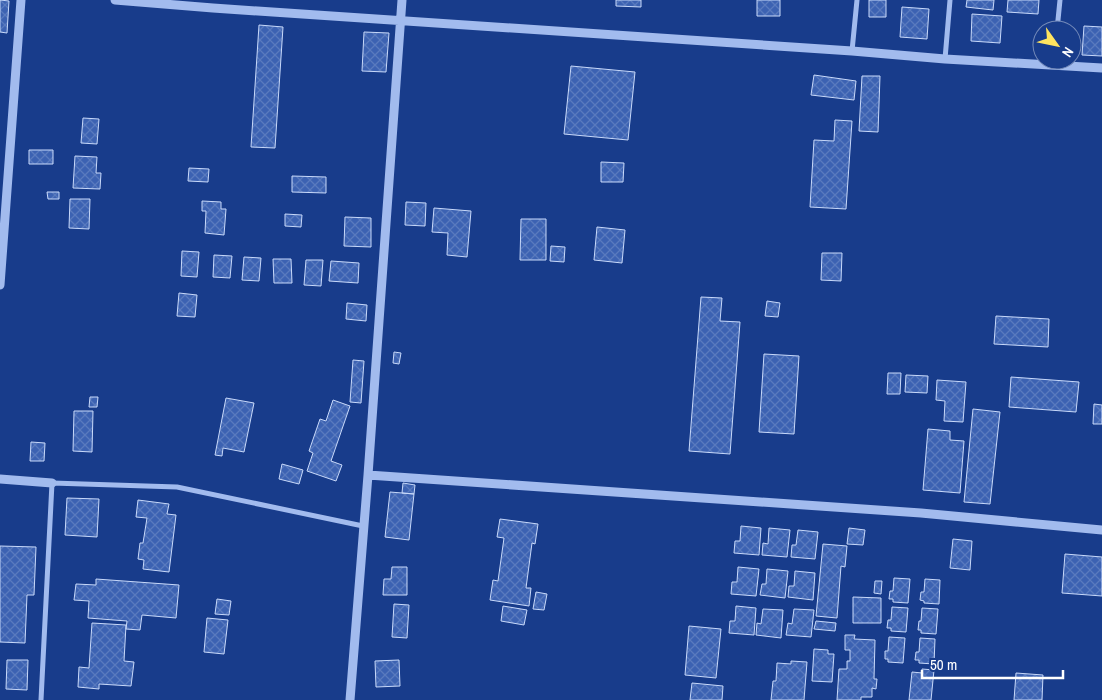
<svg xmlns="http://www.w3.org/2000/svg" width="1102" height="700" font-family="'Archivo Narrow',sans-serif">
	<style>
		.building { fill: url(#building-cross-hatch); stroke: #c8d9fa }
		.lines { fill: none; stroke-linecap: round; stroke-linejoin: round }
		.minor { stroke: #a2bbee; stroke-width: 5 }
		.tertiary { stroke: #a2bbee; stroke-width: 9 }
	</style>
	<defs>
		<pattern id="building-cross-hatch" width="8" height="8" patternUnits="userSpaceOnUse" patternTransform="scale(1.25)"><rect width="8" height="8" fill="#3c62b2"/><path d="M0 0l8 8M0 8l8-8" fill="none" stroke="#597abe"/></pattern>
	</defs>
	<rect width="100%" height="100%" fill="#183c8b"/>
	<path class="building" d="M0 0 9 1 7 33 0 32Z
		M616 0H641V7L616 6Z
		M757 0H780V16H757Z
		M869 0H886V17H869Z
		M967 0H994L993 10 966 7Z
		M1008 0H1039L1038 14 1007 12Z
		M902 7 929 9 927 39 900 37Z
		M972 14 1002 16 1000 43 971 41Z
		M259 25 283 27 275 148 251 147Z
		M1084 26 1102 27V56L1082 55Z
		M364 32 389 33 386 72 362 71Z
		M571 66 635 72 628 140 564 134Z
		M814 75 856 81 854 100 811 95Z
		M862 76H880L878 132 859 131Z
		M83 118 99 119 97 144 81 143Z
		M835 120 852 121 846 209 810 207 814 140 834 141Z
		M29 150H53V164H29Z
		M75 156 97 157 96 173H101L100 189 73 188Z
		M601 162 624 163 623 182H601Z
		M189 168 209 169 208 182 188 181Z
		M292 176 326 177V193L292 192Z
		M47 192H59V199H48Z
		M70 199H90L89 229 69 228Z
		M202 201 221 202V209H226L224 235 205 233 206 211H202Z
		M406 202 426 203 425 226 405 225Z
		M434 208 471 211 467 257 447 255 448 233 432 232Z
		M285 214 302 215 301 227 285 226Z
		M345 217 371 218V247L344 246Z
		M521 219H546V260H520Z
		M597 227 625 230 622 263 594 260Z
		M551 246 565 247 564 262 550 261Z
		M182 251 199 252 197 277 181 276Z
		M822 253H842L841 281 821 280Z
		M214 255 232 256 230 278 213 277Z
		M244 257 261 258 259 281 242 280Z
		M273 259H291L292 283H274Z
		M306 260H323L321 286 304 285Z
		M331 261 359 263 358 283 329 281Z
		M179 293 197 295 195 317 177 316Z
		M701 297 722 298 720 321 740 322 730 454 689 451Z
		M767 301 780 303 778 317 765 316Z
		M347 303 367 305 366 321 346 319Z
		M996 316 1049 319 1048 347 994 344Z
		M394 352 401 353 399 364 393 363Z
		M764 354 799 356 794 434 759 432Z
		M353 360 364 361 361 403 350 402Z
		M888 373H901L900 394H887Z
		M906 375 928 376 927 393 905 392Z
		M1011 377 1079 382 1076 412 1009 407Z
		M937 380 966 382 963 422 944 421 945 401 936 400Z
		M90 397H98L97 407H89Z
		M226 398 254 403 244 452 223 448 222 456 215 455Z
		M333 400 350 406 331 461 342 465 336 481 307 471 313 453 309 451 320 419 326 421Z
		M1094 404 1102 405V424H1093Z
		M973 409 1000 412 990 504 964 502Z
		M74 411H93L92 452 73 451Z
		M928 429 950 431V440L964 441 960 493 923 490Z
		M31 442 45 443 44 461H30Z
		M282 464 303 470 299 484 279 479Z
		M403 483 415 485 414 494 402 493Z
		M390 492 414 494 409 540 385 537Z
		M67 498 99 499 97 537 65 535Z
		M138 500 169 504 167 514 176 515 169 572 143 569 144 560 138 559 140 543H143L147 518 136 517Z
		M500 519 538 524 535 544 532 543 526 588H531L529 606 490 600 493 580 498 581 504 538 497 537Z
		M741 526 761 528 759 555 734 553 735 541H740Z
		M769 528 790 530 787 557 762 555 763 543 768 544Z
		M849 528 865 530 863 545 847 544Z
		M798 530 818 532 815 559 791 557 792 545H796Z
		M953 539 972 541 970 570 950 568Z
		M823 544 847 546 845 567 841 566 837 618 816 616Z
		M0 546 36 547 34 595H27L25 643 0 642Z
		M1065 554 1102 557V596L1062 593Z
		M392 567H407V595H383L384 579H391Z
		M738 567 759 569 756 596 731 594 732 582H737Z
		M767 569 788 571 785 598 760 595 762 584H766Z
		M795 571 815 573 813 600 788 597 789 586H794Z
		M894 578 910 579 908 603 893 602V599H889L890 591H893Z
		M96 579 179 585 176 618 142 615 140 630 126 629 127 621 88 618 89 601 74 600 76 584 96 585Z
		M925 579 940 580 939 604 924 603V601L920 600 921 592H924Z
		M875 581H882L881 594 874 593Z
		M536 592 547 594 544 610 533 609Z
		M853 597 881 598V623H853Z
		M217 599 231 601 229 615 215 614Z
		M394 604 409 605 407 638 392 637Z
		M503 606 527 610 524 625 501 621Z
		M736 606 756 608 754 635 729 633 730 621H735Z
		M892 607 908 608 906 632 891 631V628H887L888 620H891Z
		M922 608 938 609 936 634 921 633V630H918L919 621H921Z
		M763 609 783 610 781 638 756 635 757 623 761 624Z
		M794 609 814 610 811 637 786 635 788 623 792 624Z
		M207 618 228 620 224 654 204 652Z
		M816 621 836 623 835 631 814 629Z
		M92 623 126 625 124 661 134 662 131 686 99 684V689L78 687 79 667 89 668Z
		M689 626 721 629 716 678 685 675Z
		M845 635H855L854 639 875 640 874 679H877L876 689 872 688V697H861V700H837L839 669H847V661H850V650H845Z
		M889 637 905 638 903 663 888 662V659H885V651H888Z
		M920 638 935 639 934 664 919 663V660H915L916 652H919Z
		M814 649 828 650V654H834L832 682 812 681Z
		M7 660H28L27 690 6 689Z
		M399 660 400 686 376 687 375 661Z
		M791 661 807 662 804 700H771L773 681H776L777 663 791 664Z
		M922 669 934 670 931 700H909L912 672 922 673Z
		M1016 673 1043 675 1042 700H1014Z
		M692 683 723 686 722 700H690Z"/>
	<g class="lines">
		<path class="minor" d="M1057 30 1060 0
			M852 51 857 0
			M945 59 950 0
			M41 700 52 483 177 487 363 526"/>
		<path class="tertiary" d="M115 0 213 8 852 51 945 59 1102 68
			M0 285 21 0
			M368 475 921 513 1102 530
			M0 479 52 483
			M350 700 368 475 402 0"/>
	</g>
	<g transform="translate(1057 45) rotate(123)"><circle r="24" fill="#183c8b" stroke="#748ab9"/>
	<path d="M0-4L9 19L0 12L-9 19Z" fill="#ffe45f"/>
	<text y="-8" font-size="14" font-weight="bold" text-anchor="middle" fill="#ffffff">N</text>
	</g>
	<path d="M922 670v8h141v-8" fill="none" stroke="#ffffff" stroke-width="2.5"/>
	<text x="930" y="670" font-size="15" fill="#ffffff" stroke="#183c8b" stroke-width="4" paint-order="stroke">50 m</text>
</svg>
